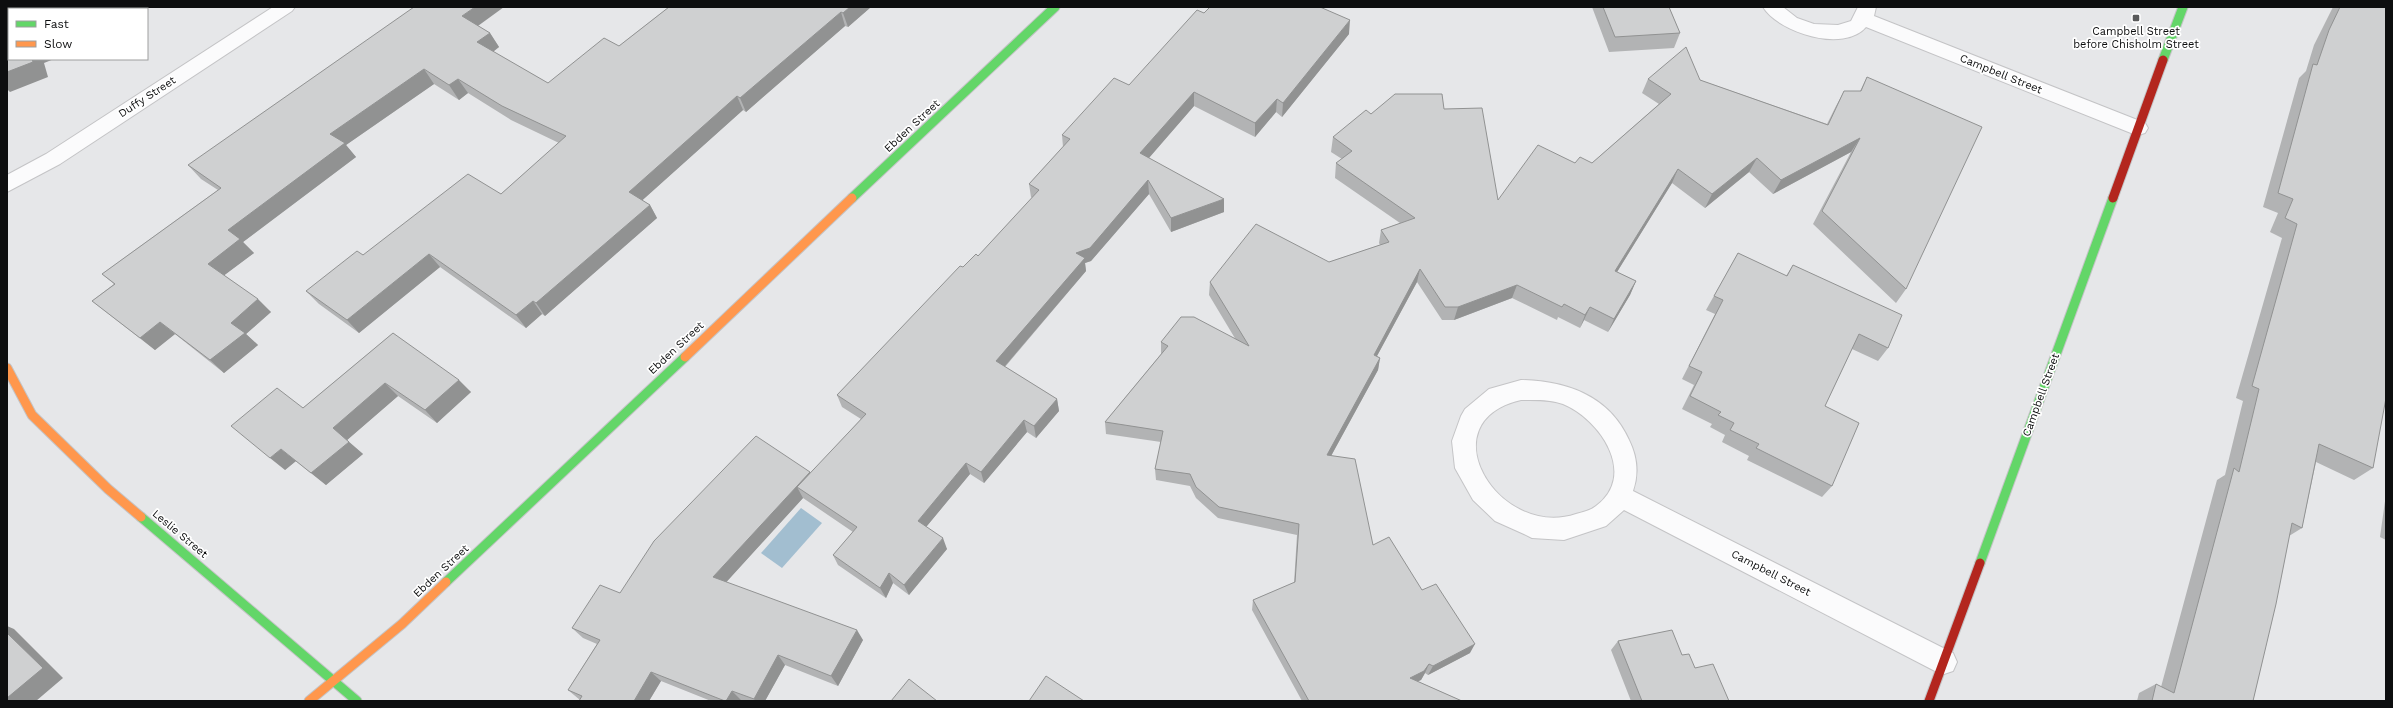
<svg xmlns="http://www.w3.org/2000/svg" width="2393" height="708" font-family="'Work Sans',sans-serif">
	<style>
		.water { fill: #a2bed0 }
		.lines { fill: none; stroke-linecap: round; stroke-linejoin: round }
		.street-casing { stroke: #c4c4c6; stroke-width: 2 }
		.fast-casing { stroke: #c4c4c6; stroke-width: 11 }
		.slow-casing { stroke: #c4c4c6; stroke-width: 11 }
		.jam-casing { stroke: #c4c4c6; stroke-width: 11 }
		.street { fill: #fbfbfc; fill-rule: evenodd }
		.fast { stroke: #63d668; stroke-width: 9 }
		.slow { stroke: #ff974d; stroke-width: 9 }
		.jam { stroke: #b3261e; stroke-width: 9 }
		.wall { fill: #b2b3b4 }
		.shaded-wall { fill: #919292 }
		.building { fill: #cfd0d1; stroke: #919292 }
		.poi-dot { fill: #595a5b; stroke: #fff; stroke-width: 1.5 }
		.labels { text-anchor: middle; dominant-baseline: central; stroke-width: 3.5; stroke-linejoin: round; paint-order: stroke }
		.poi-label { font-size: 11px; fill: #0d0e0f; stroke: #fff }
		.street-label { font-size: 11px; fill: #0d0e0f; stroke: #fff }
	</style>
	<rect width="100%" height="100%" fill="#e6e7e9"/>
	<path class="water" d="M801 508 822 523 782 568 761 553Z"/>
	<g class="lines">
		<defs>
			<path id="street" d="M273 7H295L292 11 60 164 7 192V175L46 154Z
				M1763 7H1783L1797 18 1814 24 1838 25 1851 21 1858 7H1876L1874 16 2145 123 2148 128 2145 133 2138 135 2131 133 1866 27C1844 53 1779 33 1763 7Z
				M1521 380C1567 381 1609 396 1629 440 1637 456 1639 474 1633 491L1953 653 1957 662 1953 671 1944 674 1935 671 1624 510 1606 526 1564 540 1532 538 1524 534 1495 521 1473 500 1455 468 1452 441 1461 416 1465 409 1489 389ZM1521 400C1534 400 1550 399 1563 404 1600 419 1638 475 1596 506 1590 511 1583 512 1576 514 1499 540 1426 422 1521 400Z"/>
			<path id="fast" d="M2163 60 2183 7
				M852 198 1055 7
				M141 517 357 701
				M1980 563 2113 198
				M446 582 685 357"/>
			<path id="slow" d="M685 357 852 198
				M7 368 32 415 108 489 141 517
				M309 701 402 624 446 582"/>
			<path id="jam" d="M2113 198 2163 60
				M1929 701 1980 563"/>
		</defs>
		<use href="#street" class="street-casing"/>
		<use href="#fast" class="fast-casing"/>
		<use href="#slow" class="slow-casing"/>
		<use href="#jam" class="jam-casing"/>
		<use href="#street" class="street"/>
		<use href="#fast" class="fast"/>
		<use href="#slow" class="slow"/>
		<use href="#jam" class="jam"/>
	</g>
	<path class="wall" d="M669 7H871L848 27 845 26 746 112 743 110 642 200 650 205 657 218 545 316 542 314 526 328 440 267 359 333 319 304 306 291 363 255 501 194 559 143 511 120 468 93 459 100 434 84 346 145 356 157 243 242 254 253 224 275 271 312 246 334 258 345 224 373 175 334 155 350 92 301 114 284 102 274 218 190 201 179 188 165 478 26 490 33 499 47 493 52 548 83 619 46Z
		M1592 7H1669L1680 33 1674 48 1609 52Z
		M2333 7H2386L2373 468 2354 480 2316 462 2302 528 2289 536 2253 701H2137L2139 693 2156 684 2161 687 2217 480 2225 475 2243 401 2236 398 2282 238 2270 232 2278 213 2263 207 2299 78 2306 71 2314 45Z
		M1204 13 1349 34 1282 117 1276 112 1255 137 1194 106 1149 158 1224 212 1171 232 1149 194 1091 261 1085 263 1086 271 1005 367 1057 399 1059 411 1036 438 1027 432 984 483 970 474 926 527 947 549 909 595 893 583 886 598 838 565 833 555 853 532 803 498 726 582 863 640 838 686 785 665 765 701H743L741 700 740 701H711L661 681 649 701H579L580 700 568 690 597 644 583 638 572 628 620 593 810 472 811 473 861 419 842 407 837 395 963 267 978 256 1032 198 1031 197 1029 184 1063 147 1062 135 1129 85Z
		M1867 77 1906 289 1896 303 1813 224 1851 152 1773 194 1749 172 1705 208 1672 183 1617 272 1636 281 1630 295 1608 332 1584 320 1580 328 1558 317 1557 320 1512 298 1454 320H1442L1417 282 1377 356 1380 358 1378 370 1331 456 1373 545 1422 590 1470 653 1428 675 1425 673 1421 680 1417 681 1462 701H1302L1252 610 1253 600 1294 583 1297 535 1218 518 1196 498 1190 486 1156 480 1155 469 1161 442 1106 434 1105 422 1161 354V342L1236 340 1209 295 1210 282 1329 262 1380 245 1379 243 1381 230 1400 223 1335 178 1336 163 1342 159 1331 152 1333 137 1371 114 1444 109 1498 200 1575 163H1592L1659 104 1642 93 1648 79 1700 80 1827 124 1836 106 1844 91H1860Z
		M1738 253 1786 276 1793 265 1888 348 1878 361 1852 349 1825 406 1832 486 1822 497 1747 460 1749 456 1722 442 1725 435 1710 427 1712 424 1682 409 1694 385 1682 379 1715 314 1706 310Z
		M393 333 471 392 437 423 398 396 347 440 363 454 326 485 296 461 285 470 303 408Z
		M2386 494V540L2380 537Z
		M1618 641 1682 655 1729 701H1631L1611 650Z"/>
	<path class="shaded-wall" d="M53 7H63V9H53Z
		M475 7H504L471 31 462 16Z
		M850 7H871L848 27 843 13Z
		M841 12 845 26 746 112 740 98Z
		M1350 20 1349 34 1282 117 1283 103Z
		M490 33 499 47 486 57 477 42Z
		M32 59H54L44 63 48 77 10 92 7 89V72Z
		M424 69 434 84 346 145 356 157 243 242 254 253 222 277 208 264 228 230 330 134Z
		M458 79 468 93 459 100 449 85Z
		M1194 92V106L1141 167 1140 153Z
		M737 96 743 110 636 206 629 192Z
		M1277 99 1276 112 1255 137V123Z
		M1860 138 1851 152 1773 194 1781 180Z
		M1757 158 1749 172 1705 208 1712 194Z
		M1678 169 1672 183 1609 285 1615 271Z
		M1148 180 1149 194 1091 261 1085 263 1086 271 999 373 996 361 1076 253Z
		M1224 199V212L1171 232V218Z
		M650 205 657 218 545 316 536 303Z
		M429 254 440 267 359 333 347 320Z
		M1420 269 1417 282 1371 367 1374 355Z
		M1636 281 1630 295 1608 332 1614 319Z
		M1517 285 1512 298 1454 320 1458 307Z
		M258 299 271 312 246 334 258 345 224 373 210 360 231 323Z
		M533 301 542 314 526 328 516 315Z
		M1590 307 1584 320 1580 328 1585 315Z
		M160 322 175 334 155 350 140 338Z
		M1380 358 1378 370 1325 467 1327 455Z
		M459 380 471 392 437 423 425 410Z
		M385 383 398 396 346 441 333 428Z
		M1057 399 1059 411 1036 438 1034 426Z
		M1024 420 1027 432 984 483 981 472Z
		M349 442 363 454 326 485 311 473Z
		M281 449 296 461 285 470 270 458Z
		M966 463 970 474 922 532 918 521Z
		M810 472 816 484 797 487 803 498 721 588 713 577Z
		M943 538 947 549 909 595 904 585Z
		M889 573 893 583 886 598 880 588Z
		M7 626 14 629 63 678 36 701H7Z
		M857 630 863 640 838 686 831 676Z
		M1475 644 1470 653 1428 675 1433 666Z
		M778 655 785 665 765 701H755L754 699Z
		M1429 664 1425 673 1421 680 1406 687 1410 678Z
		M651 672 661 681 649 701H634Z
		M732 691 741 700 740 701H726Z"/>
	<path class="building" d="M7 7H53V9H9V59H32L33 62 7 72Z
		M414 7H475L462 16 490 33 477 42 548 83 604 38 619 46 669 7H850L843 13 841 12 740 98 737 96 629 192 650 205 536 303 533 301 516 315 429 254 347 320 306 291 357 251 363 255 468 174 501 194 566 136 502 106 458 79 449 85 424 69 330 134 345 143 228 230 240 239 208 264 258 299 231 323 245 333 210 360 160 322 140 338 92 301 115 284 102 274 221 188 188 165Z
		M1210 7H1320L1350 20 1283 103 1277 99 1255 123 1194 92 1140 153 1224 199 1171 218 1148 180 1090 248 1076 253 1085 258 996 361 1057 399 1034 426 1024 420 981 472 966 463 918 521 943 538 904 585 889 573 880 588 833 555 857 527 797 487 866 414 837 395 960 266 963 267 976 254 978 256 1039 190 1029 184 1070 139 1062 135 1114 78 1129 85 1197 10 1204 13Z
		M1603 7H1669L1680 33 1615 37Z
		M2340 7H2386V398L2373 468 2319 444 2302 528 2292 523 2276 604 2253 701H2152L2156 684 2174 693 2234 468 2239 472 2259 389 2252 386 2297 224 2285 218 2293 199 2278 193 2313 64 2317 65 2329 30Z
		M1686 47 1700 80 1828 125 1844 91H1861L1867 77 1982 127 1906 289 1822 211 1860 138 1781 180 1757 158 1712 194 1678 169 1615 271 1636 281 1614 319 1590 307 1585 315 1564 304 1562 307 1517 285 1458 307H1445L1420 269 1374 355 1380 358 1327 455 1355 459 1373 545 1389 537 1422 590 1436 584 1475 644 1433 666 1429 664 1424 671 1410 678 1462 701H1309L1253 600 1295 582 1299 524 1219 507 1196 487 1190 474 1155 469 1163 431 1105 422 1168 346 1161 342 1181 317H1194L1249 346 1210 282 1256 224 1329 262 1389 242 1381 230 1415 218 1336 163 1352 151 1333 137 1366 110 1371 114 1395 94H1442L1444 109 1482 108 1498 200 1538 145 1575 163 1580 157 1592 163 1671 94 1648 79Z
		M1738 253 1787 276 1793 265 1902 315 1888 348 1859 334 1825 406 1859 423 1832 486 1756 448 1759 444 1730 430 1734 423 1718 415 1721 412 1690 396 1702 372 1689 366 1723 300 1714 296Z
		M393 333 459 380 425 410 385 383 333 428 349 442 311 473 281 449 270 458 231 426 277 388 303 408Z
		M756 436 810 472 713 577 857 630 831 676 778 655 754 699 732 691 726 701H725L651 672 634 701H579L582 696 568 690 600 640 572 628 600 585 620 593 654 541Z
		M1672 630 1682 655 1689 654 1695 668 1713 664 1729 701H1642L1618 641Z
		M7 633 43 668 7 698Z
		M1046 676 1084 701H1029Z
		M909 679 937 701H891Z"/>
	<rect class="poi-dot" x="2132" y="14" width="8" height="8" rx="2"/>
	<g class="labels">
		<g class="poi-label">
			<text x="2136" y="31">Campbell Street<tspan x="2136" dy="13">before Chisholm Street</tspan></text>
		</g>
		<g class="street-label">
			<text transform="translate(2001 74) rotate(22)">Campbell Street</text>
			<text transform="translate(147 97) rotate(-33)">Duffy Street</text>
			<text transform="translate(912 126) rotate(-43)">Ebden Street</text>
			<text transform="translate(676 348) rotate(-43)">Ebden Street</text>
			<text transform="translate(2041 395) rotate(-70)">Campbell Street</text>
			<text transform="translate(180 534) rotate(40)">Leslie Street</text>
			<text transform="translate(441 571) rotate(-43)">Ebden Street</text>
			<text transform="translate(1771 573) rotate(27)">Campbell Street</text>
		</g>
	</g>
	<rect width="2393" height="708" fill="none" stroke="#0d0e0f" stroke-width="16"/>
	<rect x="8" y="8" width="140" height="52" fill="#ffffff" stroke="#9e9f9f"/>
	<rect x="16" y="21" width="20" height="6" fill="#63d668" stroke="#9e9f9f"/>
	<text x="44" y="28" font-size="12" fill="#0d0e0f">Fast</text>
	<rect x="16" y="41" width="20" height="6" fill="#ff974d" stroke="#9e9f9f"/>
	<text x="44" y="48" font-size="12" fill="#0d0e0f">Slow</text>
</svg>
